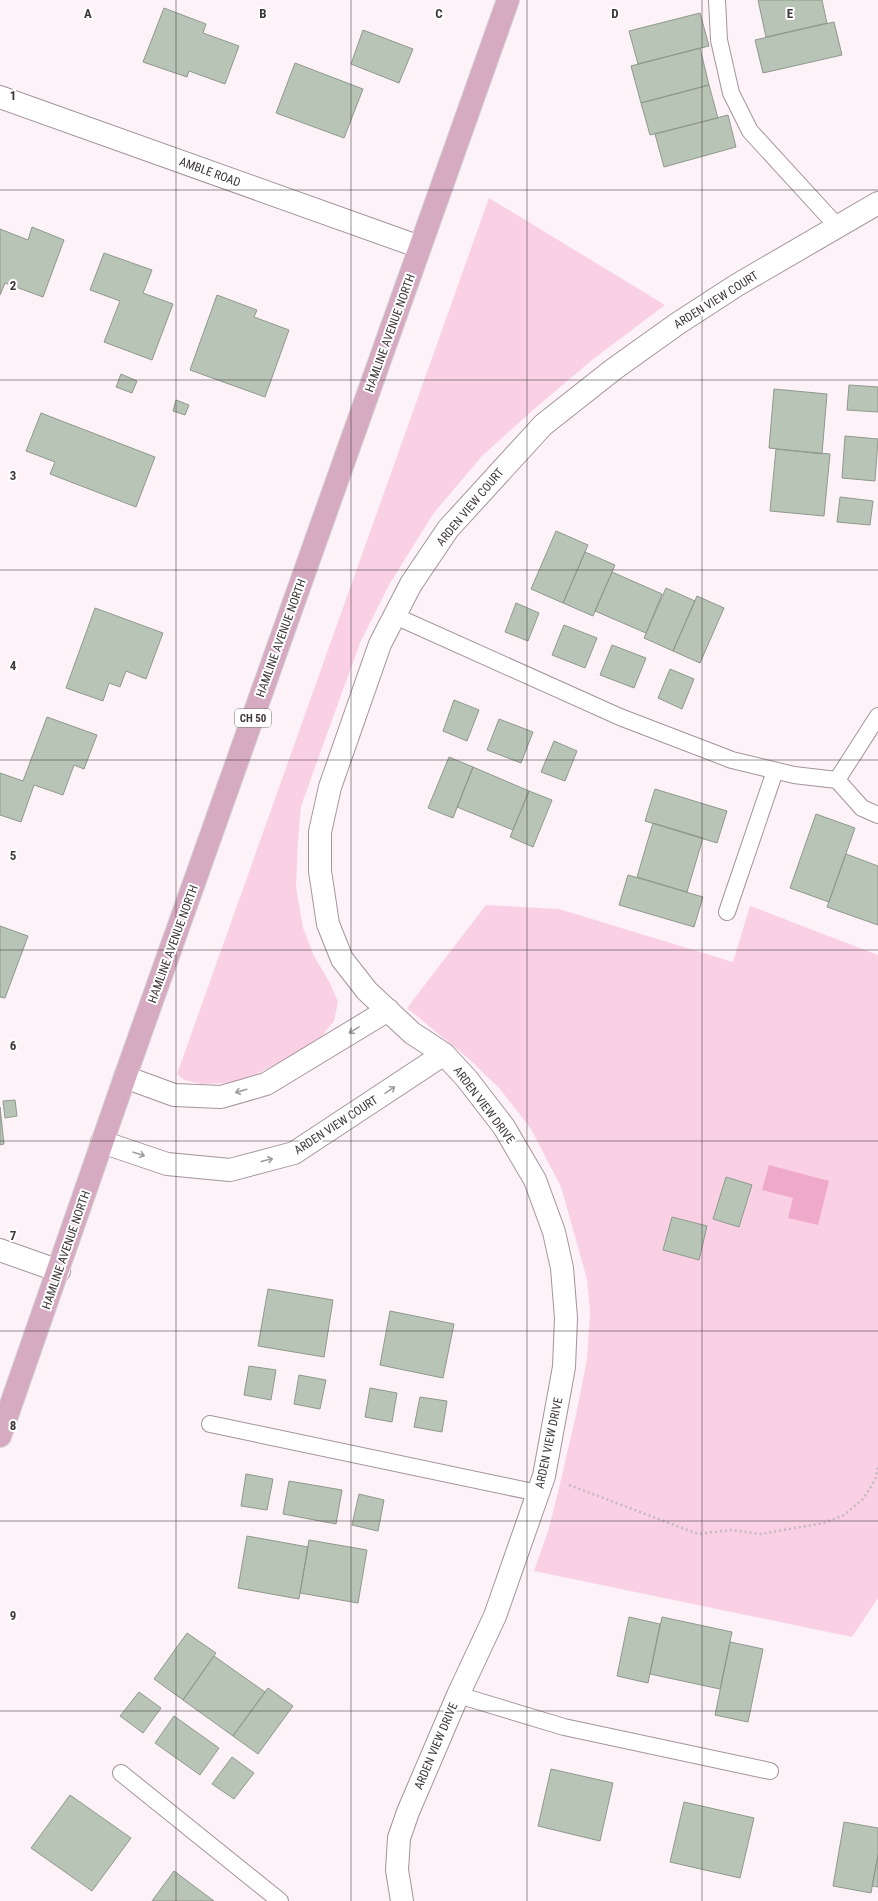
<svg xmlns="http://www.w3.org/2000/svg" width="878" height="1901" font-family="'Roboto Condensed',sans-serif">
	<style>
		.green { fill: #fad1e4 }
		.water { fill: #efa9ca }
		.building { fill: #b8c4b6; stroke: #8e998c }
		.lines { fill: none; stroke-linecap: round; stroke-linejoin: round }
		.service-casing { stroke: #a4939b; stroke-width: 18 }
		.minor-casing { stroke: #a4939b; stroke-width: 24 }
		.primary-casing { stroke: #d5d3d4; stroke-width: 24 }
		.path { stroke: #c3babe; stroke-width: 2.5; stroke-dasharray: 2 3; stroke-linecap: butt }
		.service { stroke: #fff; stroke-width: 16 }
		.minor { stroke: #fff; stroke-width: 22 }
		.primary { stroke: #d6aac0; stroke-width: 22 }
		.oneway { stroke: #9f9c9d }
		.grid { fill: none; stroke: #3f383b; stroke-width: 1; stroke-opacity: 0.55 }
		.labels { text-anchor: middle; dominant-baseline: central; stroke-width: 4; stroke-linejoin: round; paint-order: stroke }
		.shield { fill: #fff; stroke: #797476; stroke-width: 1 }
		.shield-label { font-size: 11px; font-weight: bold; fill: #3f383b }
		.street-label { font-size: 12px; fill: #3f383b; stroke: #fff }
		.grid-label { font-size: 13px; text-anchor: middle; font-weight: bold; fill: #3f383b; stroke: #fff; stroke-width: 4; stroke-linejoin: round; paint-order: stroke }
	</style>
	<rect width="100%" height="100%" fill="#fdf2f7"/>
	<path class="green" d="M489 198 665 305 592 360 533 410 482 456 433 514 389 585 360 643 301 806 298 841 296 887 303 928 314 956 330 983 338 1002 334 1021 322 1036 289 1057 255 1075 232 1083 202 1084 184 1080 177 1074Z
		M486 905 559 909 733 962 750 906 878 955V1598L852 1637 534 1571 549 1528 558 1492 576 1415 587 1359 590 1312 587 1279 561 1187 531 1129 500 1089 469 1059 407 1008Z"/>
	<path class="water" d="M769 1165 829 1181 818 1225 788 1218 793 1198 762 1190Z"/>
	<path class="building" d="M758 0H822L827 23 766 37Z
		M164 8 206 24 203 33 239 46 225 84 189 71 187 77 143 62Z
		M700 13 709 46 638 64 629 31Z
		M834 22 842 55 763 73 755 40Z
		M363 30 413 49 399 83 351 64Z
		M700 48 709 85 641 103 631 66Z
		M295 63 363 89 344 138 276 113Z
		M709 85 718 118 650 135 641 103Z
		M728 115 736 147 664 167 655 134Z
		M32 227 64 240 43 297 5 283 0 295V229L28 240Z
		M104 253 152 270 143 293 173 304 152 360 104 342 120 301 90 290Z
		M217 295 257 310 254 317 289 330 265 397 190 370Z
		M121 374 137 381 132 393 116 387Z
		M849 385 878 387V412L847 410Z
		M774 389 827 394 822 454 769 448Z
		M176 400 189 405 185 415 173 411Z
		M41 413 155 457 136 507 50 474 55 462 26 451Z
		M845 436 878 439 875 481 842 478Z
		M776 449 830 454 824 516 770 511Z
		M840 497 873 501 870 525 837 522Z
		M556 531 588 545 563 603 531 589Z
		M585 552 615 565 593 616 563 603Z
		M612 572 662 594 646 633 595 611Z
		M666 588 695 601 673 651 644 638Z
		M697 596 724 608 700 663 673 651Z
		M516 603 539 613 528 641 505 632Z
		M95 608 163 633 146 679 126 671 120 687 109 683 103 701 66 688Z
		M564 625 597 638 585 668 552 655Z
		M612 645 646 658 634 688 600 675Z
		M670 669 694 679 682 709 658 698Z
		M454 700 479 710 467 741 443 731Z
		M47 717 97 735 84 769 74 765 63 795 34 785 21 822 0 815V773L23 781Z
		M499 719 533 732 521 763 487 750Z
		M554 741 577 751 565 781 541 772Z
		M449 757 473 767 453 818 428 808Z
		M473 767 529 791 513 830 457 807Z
		M655 789 727 811 717 843 645 821Z
		M529 791 552 800 533 847 510 837Z
		M816 814 855 828 829 902 790 888Z
		M653 823 703 838 687 892 637 877Z
		M846 854 878 866V925L827 907Z
		M628 875 703 897 694 927 619 905Z
		M0 926 28 936 5 998 0 997Z
		M15 1100 17 1116 5 1118 3 1101Z
		M0 1107 4 1144 0 1145Z
		M726 1177 752 1185 739 1227 713 1219Z
		M672 1217 707 1226 699 1260 663 1250Z
		M268 1289 333 1300 324 1357 258 1346Z
		M390 1311 454 1324 443 1378 380 1365Z
		M249 1366 276 1370 271 1400 244 1395Z
		M299 1375 326 1380 320 1409 294 1404Z
		M370 1388 397 1393 392 1422 365 1417Z
		M420 1397 447 1401 442 1432 414 1427Z
		M246 1474 273 1479 267 1510 241 1506Z
		M289 1481 342 1490 336 1524 283 1514Z
		M359 1494 384 1500 378 1531 352 1525Z
		M247 1536 308 1547 299 1599 238 1588Z
		M309 1540 367 1550 358 1603 300 1593Z
		M629 1617 660 1624 648 1683 617 1676Z
		M662 1617 732 1632 720 1689 650 1674Z
		M187 1633 216 1653 183 1700 154 1679Z
		M730 1642 763 1649 748 1722 715 1715Z
		M214 1656 265 1692 233 1736 183 1700Z
		M268 1688 293 1706 258 1754 233 1736Z
		M139 1692 161 1708 143 1733 120 1716Z
		M174 1716 219 1748 200 1775 155 1743Z
		M232 1757 254 1773 234 1799 212 1784Z
		M551 1769 613 1783 600 1841 538 1826Z
		M70 1795 131 1838 92 1891 31 1848Z
		M684 1802 754 1818 740 1878 670 1862Z
		M844 1822 878 1828V1855L871 1893 833 1886Z
		M878 1855V1887L872 1886Z
		M174 1871 214 1901H152Z"/>
	<g class="lines">
		<defs>
			<path id="service" d="M717 0 719 40 731 93 750 131 837 226
				M395 616 620 717 732 760 794 775 837 780 862 808 878 815
				M837 780 878 716
				M727 912 775 771
				M210 1424 538 1493
				M458 1695 564 1727 770 1771
				M121 1773 280 1901"/>
			<path id="minor" d="M0 97 420 247
				M125 1077 174 1095 221 1097 266 1084 388 1010
				M102 1142 167 1164 230 1170 294 1153 444 1054
				M0 1250 59 1271
				M402 1901 397 1870 399 1838 408 1812 458 1695 495 1616 544 1476 564 1367 566 1318 562 1268 554 1232 535 1180 504 1127 467 1079 444 1054 412 1033 367 991 342 959 328 924 320 871V832L330 787 380 644 411 584 448 529 543 425 614 369 677 324 737 285 878 203"/>
			<path id="primary" d="M0 1436 125 1077 508 0"/>
		</defs>
		<use href="#service" class="service-casing"/>
		<use href="#minor" class="minor-casing"/>
		<use href="#primary" class="primary-casing"/>
		<path class="path" d="M569 1485 698 1534 731 1530 761 1534 823 1523 844 1515 863 1499 875 1480 878 1467"/>
		<use href="#service" class="service"/>
		<use href="#minor" class="minor"/>
		<use href="#primary" class="primary"/>
	</g>
	<defs><path id="oneway-shaft" d="M-6 0H5M1.5-3L5.5 0L1.5 3" fill="none" stroke-width="1.6" stroke-linecap="round" stroke-linejoin="round"/></defs>
	<g class="oneway">
		<use href="#oneway-shaft" transform="translate(354 1030) rotate(149)"/>
		<use href="#oneway-shaft" transform="translate(390 1090) rotate(-34)"/>
		<use href="#oneway-shaft" transform="translate(241 1091) rotate(164)"/>
		<use href="#oneway-shaft" transform="translate(139 1154) rotate(18)"/>
		<use href="#oneway-shaft" transform="translate(267 1160) rotate(-14)"/>
	</g>
	<path class="grid" d="M176 0V1901M351 0V1901M527 0V1901M702 0V1901M0 190H878M0 380H878M0 570H878M0 760H878M0 950H878M0 1141H878M0 1331H878M0 1521H878M0 1711H878"/>
	<g class="labels">
		<rect class="shield" x="235" y="709" width="36" height="18" rx="3"/>
		<g class="shield-label">
			<text x="253" y="718">CH 50</text>
		</g>
		<g class="street-label">
			<text transform="translate(210 172) rotate(20)">AMBLE ROAD</text>
			<text transform="translate(716 300) rotate(-32)">ARDEN VIEW COURT</text>
			<text transform="translate(390 333) rotate(-70)">HAMLINE AVENUE NORTH</text>
			<text transform="translate(470 507) rotate(-50)">ARDEN VIEW COURT</text>
			<text transform="translate(281 638) rotate(-70)">HAMLINE AVENUE NORTH</text>
			<text transform="translate(173 944) rotate(-70)">HAMLINE AVENUE NORTH</text>
			<text transform="translate(484 1105) rotate(53)">ARDEN VIEW DRIVE</text>
			<text transform="translate(336 1125) rotate(-33)">ARDEN VIEW COURT</text>
			<text transform="translate(66 1250) rotate(-71)">HAMLINE AVENUE NORTH</text>
			<text transform="translate(549 1443) rotate(-78)">ARDEN VIEW DRIVE</text>
			<text transform="translate(436 1746) rotate(-67)">ARDEN VIEW DRIVE</text>
		</g>
	</g>
	<g class="grid-label">
		<text x="88" y="18">A</text>
		<text x="263" y="18">B</text>
		<text x="439" y="18">C</text>
		<text x="615" y="18">D</text>
		<text x="790" y="18">E</text>
		<text x="13" y="100">1</text>
		<text x="13" y="290">2</text>
		<text x="13" y="480">3</text>
		<text x="13" y="670">4</text>
		<text x="13" y="860">5</text>
		<text x="13" y="1050">6</text>
		<text x="13" y="1240">7</text>
		<text x="13" y="1430">8</text>
		<text x="13" y="1620">9</text>
	</g>
</svg>
